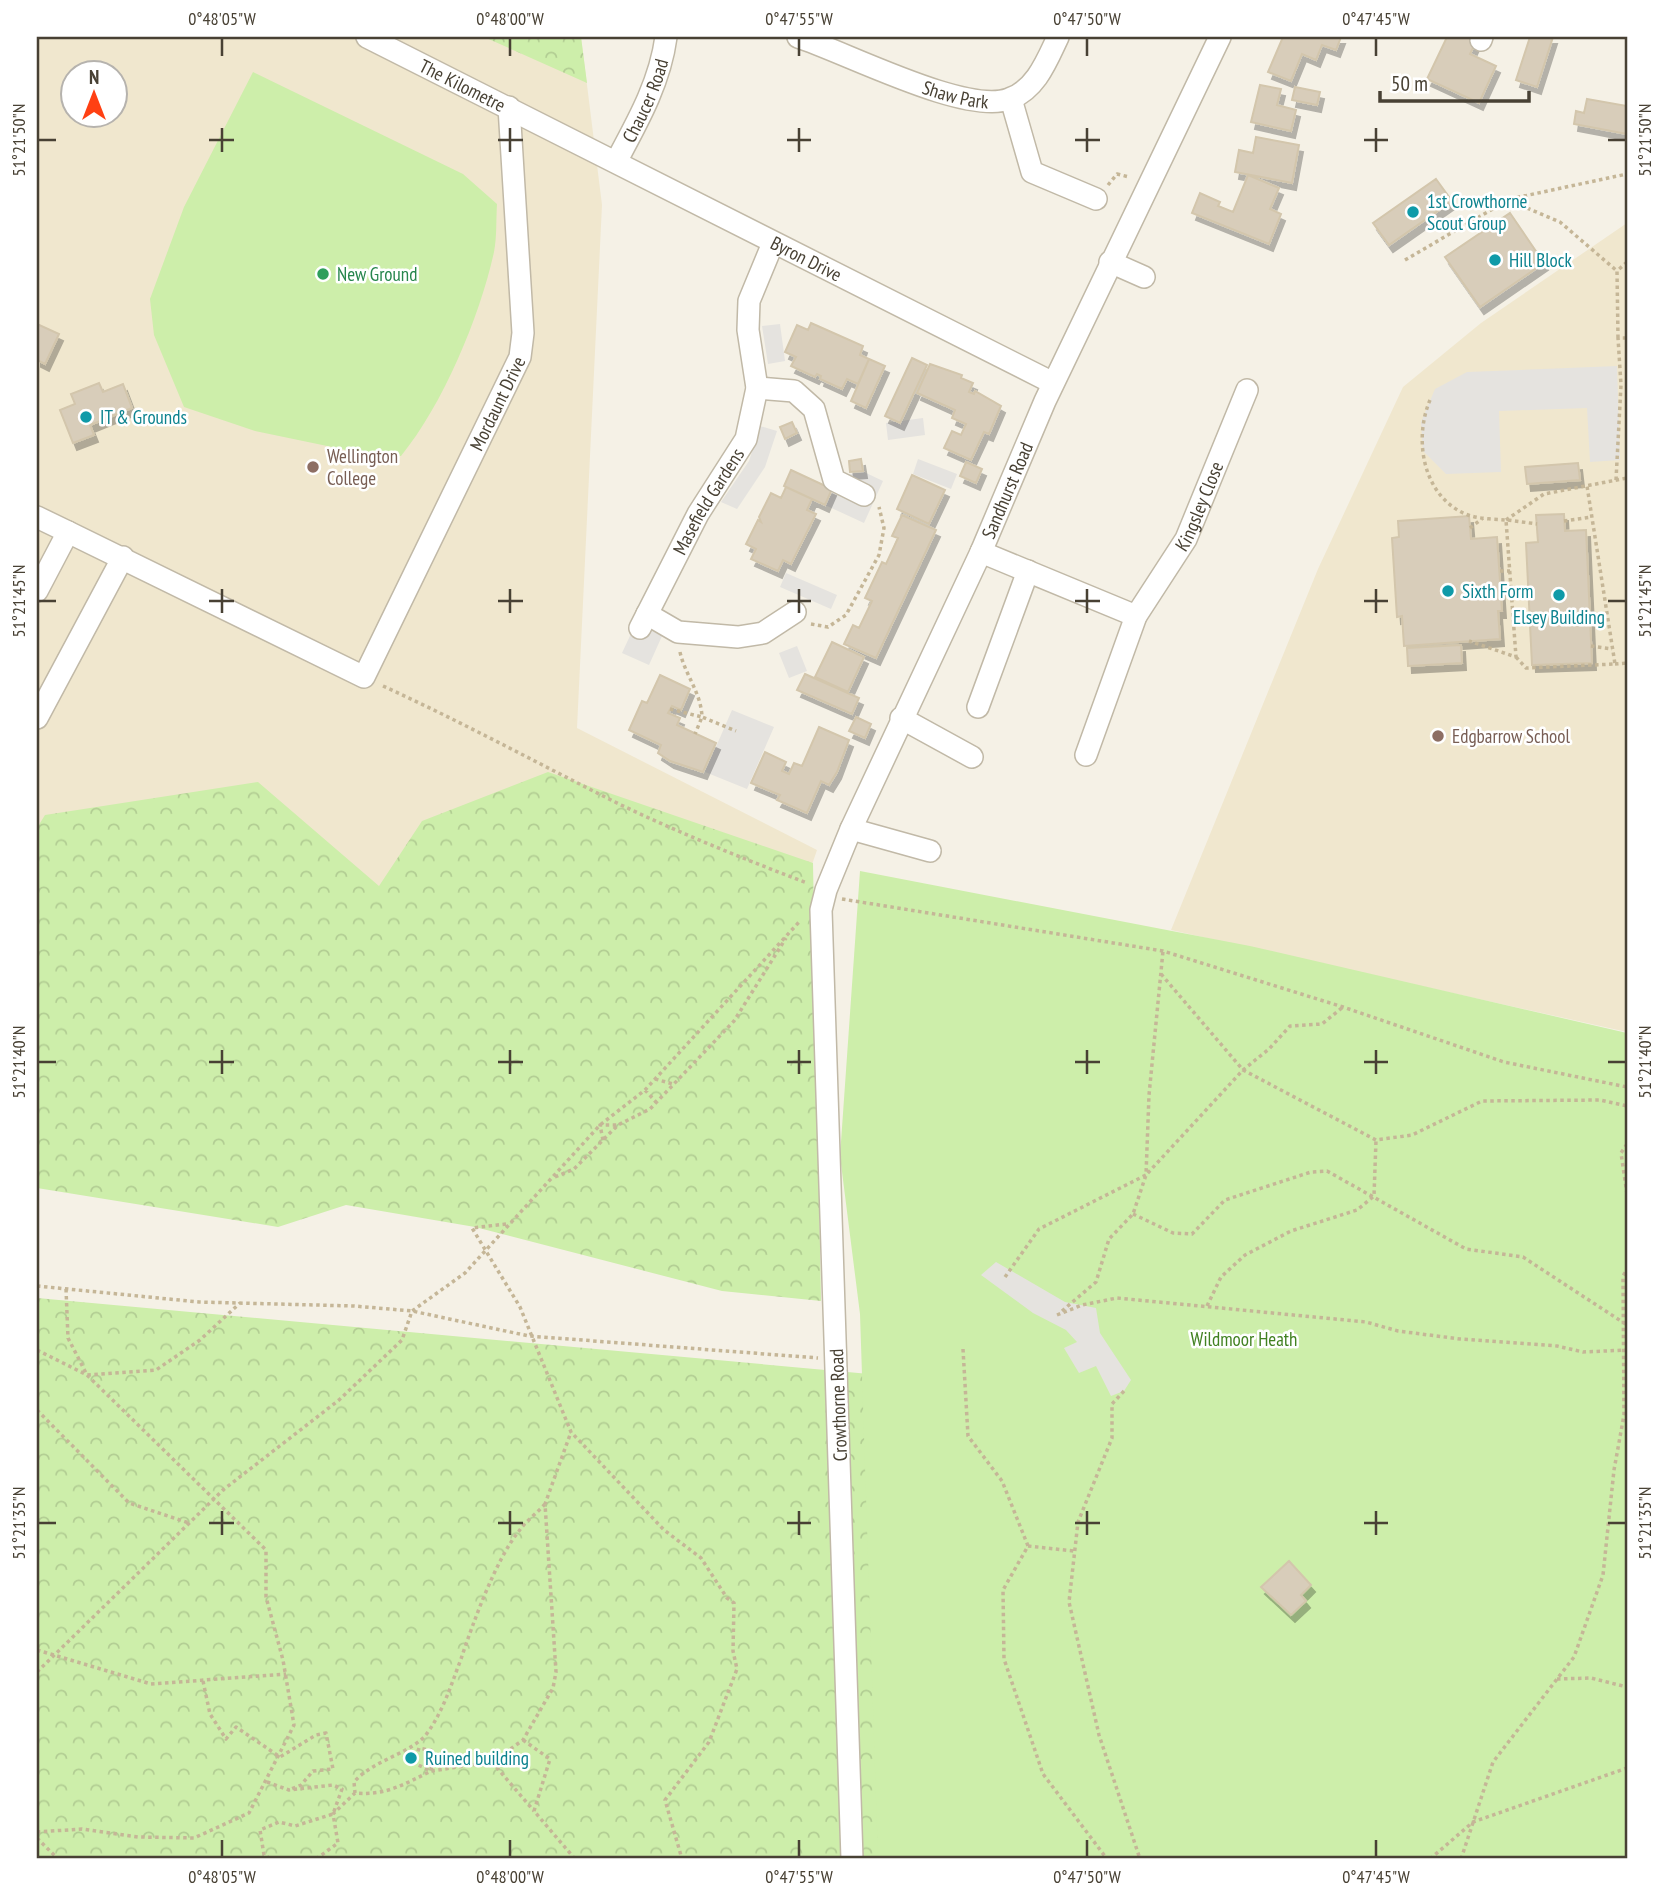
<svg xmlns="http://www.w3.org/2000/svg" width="1664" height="1896" font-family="'PT Sans Narrow',sans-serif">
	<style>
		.education { fill: #f0e7ce; fill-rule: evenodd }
		.forest { fill: url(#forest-crowns) }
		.park { fill: #cdeeaa }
		.parking { fill: #e5e3df }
		.building { fill: #d8cdba; stroke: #d3c6ac; stroke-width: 2; filter: url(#shadow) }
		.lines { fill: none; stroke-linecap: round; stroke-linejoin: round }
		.minor-casing { stroke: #c1b9a7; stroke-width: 24 }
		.path { stroke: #c5b697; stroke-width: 3.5; stroke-dasharray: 3.5 3.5; stroke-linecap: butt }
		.minor { stroke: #fff; stroke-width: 21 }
		.ticks { fill: none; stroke: #484134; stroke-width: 2.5 }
		.culture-dot { fill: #0f9aa8; stroke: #fff; stroke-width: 2.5 }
		.leisure-dot { fill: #2e9e5b; stroke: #fff; stroke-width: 2.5 }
		.education-dot { fill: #8d6e63; stroke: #fff; stroke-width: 2.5 }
		.labels { text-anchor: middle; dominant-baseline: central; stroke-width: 5; stroke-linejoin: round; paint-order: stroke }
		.street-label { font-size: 19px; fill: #484134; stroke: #fff }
		.culture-label { font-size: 19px; fill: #0d838f; stroke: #fff; text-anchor: start }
		.leisure-label { font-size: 19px; fill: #27864d; stroke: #fff; text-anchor: start }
		.education-label { font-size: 19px; fill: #785e54; stroke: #fff; text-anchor: start }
		.park-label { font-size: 19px; fill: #418121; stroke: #fff }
		.neatline { fill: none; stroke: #484134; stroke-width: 2.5 }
		.ticks-label { font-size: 18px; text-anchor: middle; fill: #484134 }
	</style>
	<defs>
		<pattern id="forest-crowns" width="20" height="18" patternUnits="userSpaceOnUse" patternTransform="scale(1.75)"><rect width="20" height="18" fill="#cdeeaa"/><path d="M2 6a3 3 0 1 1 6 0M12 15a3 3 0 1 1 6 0" fill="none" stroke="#b2cd93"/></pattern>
		<filter id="shadow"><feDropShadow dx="4" dy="7" stdDeviation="0" flood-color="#0004"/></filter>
	</defs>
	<rect width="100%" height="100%" fill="#f5f1e6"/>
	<path class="education" d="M37 37H581L602 205 577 728 817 850 806 882 37 983ZM74 74H116V116H74Z
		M1627 223V1032L1171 930 1318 569 1403 387 1481 323Z"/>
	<path class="forest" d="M484 37H581L587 83Z
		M548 772 813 863 821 1301 722 1291 475 1227 346 1205 278 1227 37 1188V828L45 815 258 782 379 886 422 821Z
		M37 1298 1538 1435 1480 1859H37Z"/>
	<path class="park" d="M253 72 463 174 497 204C496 219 497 237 494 252 480 316 443 405 401 456L380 457 255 431 184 407 154 335 150 299 184 207Z
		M860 871 1250 946 1627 1033V1859H878L860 1314 840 1156Z"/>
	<path class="parking" d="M780 324 785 361 768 364 762 326Z
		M1617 366 1620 460 1590 462 1587 408 1499 411 1501 472 1446 474 1423 451 1421 422 1435 389 1467 372Z
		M923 418 925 435 888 440 886 423Z
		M760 426 777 431 765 467 737 509 721 502 749 461Z
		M918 459 957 474 951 489 913 474Z
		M864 472 883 481 864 523 825 505 844 475Z
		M786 573 837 595 831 609 780 587Z
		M636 623 662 636 649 665 622 653Z
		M797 646 807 671 789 678 779 653Z
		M732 710 774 727 747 789 705 772Z
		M996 1262 1065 1302 1096 1308 1100 1333 1131 1380 1124 1391 1111 1396 1096 1366 1079 1373 1064 1348 1077 1342 1066 1330 1033 1313 981 1275Z"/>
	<path class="building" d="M1283 37H1341L1336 50 1322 45 1316 60 1302 54 1291 81 1268 72Z
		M1447 37H1478L1470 54 1496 66 1479 103 1427 79Z
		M1530 37H1553L1537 87 1516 80Z
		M1260 85 1281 89 1277 105 1296 110 1291 131 1251 122Z
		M1295 87 1320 92 1317 105 1292 100Z
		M1587 99 1627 106V134L1574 124 1576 111 1584 113Z
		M1256 137 1299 145 1292 183 1235 172 1239 150 1253 153Z
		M1248 175 1279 188 1270 209 1281 214 1269 244 1192 213 1200 193 1220 202 1218 206 1233 212Z
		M1436 179 1452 201 1389 245 1373 223Z
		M1510 213 1544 263 1480 307 1445 257Z
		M811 323 863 346 860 355 869 359 858 384 847 379 842 389 820 379 821 376 817 374 815 377 791 366 796 357 785 352 797 325 808 330Z
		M37 324 59 334 45 364 37 360Z
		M912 358 927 365 900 423 885 416Z
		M869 359 885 366 866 408 851 401Z
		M930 364 962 375 961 378 973 383 969 392 974 394 975 391 1001 406 989 434 984 432 971 460 944 448 952 431 961 435 966 424 952 418 955 410 917 393Z
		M99 383 103 392 123 384 132 408 90 425 94 435 73 443 60 410 75 404 71 394Z
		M792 422 797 433 785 439 780 427Z
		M861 459 863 471 850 472 849 461Z
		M966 462 982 469 976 483 960 476Z
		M1578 463 1580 480 1527 484 1525 467Z
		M791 470 832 489 825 505 784 486Z
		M912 475 945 490 929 524 897 509Z
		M786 487 812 499 807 510 816 514 791 564 783 560 778 571 751 559 756 549 746 544 758 520 761 522 759 517 771 493 781 498Z
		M1564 514 1565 531 1586 530 1592 663 1532 665 1526 543 1538 542 1536 515Z
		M902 515 936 530 876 658 844 644 853 625 859 628 872 601 865 598 882 562 886 564 898 538 892 536Z
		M1469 516 1471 539 1497 537 1502 611H1498L1500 639 1404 646 1402 616 1397 617 1392 538 1399 537 1398 521Z
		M832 642 864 657 848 692 815 677Z
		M1461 645 1462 663 1408 666 1407 648Z
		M805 674 859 698 852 714 797 690Z
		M660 675 690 689 681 710 672 706 668 713 680 718 677 725 716 743 703 772 670 761 658 753 661 745 629 730 642 701 647 703Z
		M856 717 871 724 865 738 849 731Z
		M819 727 849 740 837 772 829 785 821 781 807 813 777 800 780 795 751 783 765 752 786 762 782 771 789 774 794 763 802 766Z
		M1289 1561 1311 1585 1301 1595 1306 1601 1291 1615 1261 1587Z"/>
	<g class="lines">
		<defs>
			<g id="minor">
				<path id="s1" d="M367 37 1053 383"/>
				<path id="s2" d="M798 37C845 52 965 115 1009 99 1036 90 1047 60 1058 37"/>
				<path d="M1481 40 1482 37"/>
				<path d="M1011 99 1032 172 1096 199"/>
				<path id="s3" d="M617 160C638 121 660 82 666 37"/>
				<path d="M1110 262 1144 277"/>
				<path d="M757 388 794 391 814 409 834 480 864 495"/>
				<path d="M37 517 68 532 37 591"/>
				<path id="s4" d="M68 532 364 677 520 357 523 333 509 107"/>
				<path d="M981 552 1136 616"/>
				<path d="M647 614 678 632 738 637 763 633 795 612"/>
				<path id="s5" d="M640 628 698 514 746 439 757 388 748 330 749 301 773 243"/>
				<path d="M978 707 1028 571"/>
				<path d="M37 718 123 557"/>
				<path d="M901 718 972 757"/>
				<path id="s6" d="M1086 755 1136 616 1186 539 1247 390"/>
				<path d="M851 829 930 851"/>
				<path id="s7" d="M852 1859 821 910 826 890 851 829 981 552 1045 401 1220 37"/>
			</g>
		</defs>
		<use href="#minor" class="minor-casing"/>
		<path class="path" d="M1108 185 1117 174 1129 177
			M1510 199 1627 174
			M1405 260 1508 200 1560 222 1617 271
			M1618 338 1617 271 1627 262
			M1430 400C1413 440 1423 498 1468 515 1479 519 1494 519 1506 520L1516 657 1469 641
			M1616 480 1621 385 1618 338H1627
			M1506 520 1544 494 1627 478
			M1508 520 1537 524
			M1564 521 1591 517
			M1470 528 1483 518
			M1500 571H1510
			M811 624 828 627 846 615 879 555 884 528 879 507
			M1591 646 1612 649
			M680 652C685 675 701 692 702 717L736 731
			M1516 657 1526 668 1615 664 1587 486
			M1615 664 1627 663
			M383 686C464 723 541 765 621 805 682 834 744 859 807 883
			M670 709 702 717 695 734
			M842 899 1163 951 1343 1007 1504 1062 1627 1087
			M1161 974 1243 1070 1376 1140 1412 1135 1482 1101 1600 1100 1627 1106
			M655 1079 673 1084
			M645 1090 656 1102
			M603 1140 600 1125H618
			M1627 1144 1621 1153 1627 1194
			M555 1177 574 1169 618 1125 650 1109 734 1021 786 938
			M1133 1214 1173 1233 1192 1234 1225 1200 1311 1172 1327 1171 1466 1249 1523 1257 1627 1325
			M506 1224 472 1228 520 1307 571 1432 664 1530 701 1558 727 1598 734 1603 733 1651 737 1669 709 1742 665 1800 682 1859
			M1005 1277 1039 1229 1146 1175 1149 1095 1163 951
			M37 1286 199 1302 354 1306 412 1311 529 1336 818 1358
			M66 1289 68 1338 87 1375 156 1370 200 1340 240 1303
			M1207 1306 1221 1277 1245 1255 1291 1231 1357 1210 1374 1196 1376 1140
			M1062 1311 1096 1282 1109 1239 1133 1214 1146 1175 1243 1070 1269 1049 1290 1026 1322 1024 1343 1007
			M1057 1315 1082 1305 1117 1298 1366 1322 1398 1331 1460 1339 1557 1346 1583 1352 1627 1350
			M963 1349 968 1436 1002 1481 1028 1546 1003 1590 1004 1659 1043 1774 1107 1859
			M37 1350 87 1375 266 1550V1597L283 1660 294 1725 249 1813 194 1838 138 1837 82 1829 37 1832
			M1124 1391 1112 1404V1438L1078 1522 1069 1602 1099 1735 1140 1859
			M37 1410 129 1503 189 1523
			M545 1504C537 1513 526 1521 519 1531 496 1559 473 1623 461 1659 451 1685 444 1709 428 1732 414 1753 374 1759 354 1782L355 1793C385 1796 405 1784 431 1771L434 1751 419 1748 414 1763 431 1771 492 1762 523 1740 553 1688 556 1672 545 1504 571 1432
			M1028 1546 1074 1551
			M37 1650 151 1684 286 1674
			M37 1672 223 1490 339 1400 402 1340 412 1311 465 1273 600 1125 645 1090 800 921
			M1557 1679 1591 1678 1627 1687
			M203 1681 210 1714 226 1739 236 1727 280 1757 316 1735 326 1733 333 1769 313 1771 301 1785 289 1790
			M523 1740 550 1759 534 1811 575 1859
			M492 1762 534 1811
			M267 1782 289 1790 333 1785 342 1789 333 1814 295 1826 279 1822 260 1830 264 1855 271 1859
			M37 1838 58 1859
			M316 1859 338 1843 333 1814 355 1793
			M1430 1859 1473 1822 1627 1768
			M1461 1859 1493 1762 1574 1657 1603 1575 1614 1470 1624 1415 1623 1276 1627 1269"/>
		<use href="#minor" class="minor"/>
	</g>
	<path class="ticks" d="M222 38V56M510 38V56M799 38V56M1087 38V56M1376 38V56M222 128V152M510 128V152M799 128V152M1087 128V152M1376 128V152M38 140H56M209 140H234M498 140H523M787 140H811M1075 140H1100M1364 140H1388M1608 140H1626M222 589V613M510 589V613M799 589V613M1087 589V613M1376 589V613M38 601H56M209 601H234M498 601H523M787 601H811M1075 601H1100M1364 601H1388M1608 601H1626M222 1050V1074M510 1050V1074M799 1050V1074M1087 1050V1074M1376 1050V1074M38 1062H56M209 1062H234M498 1062H523M787 1062H811M1075 1062H1100M1364 1062H1388M1608 1062H1626M222 1511V1535M510 1511V1535M799 1511V1535M1087 1511V1535M1376 1511V1535M38 1523H56M209 1523H234M498 1523H523M787 1523H811M1075 1523H1100M1364 1523H1388M1608 1523H1626M222 1840V1857M510 1840V1857M799 1840V1857M1087 1840V1857M1376 1840V1857"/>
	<g class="culture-dot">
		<circle cx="1413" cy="212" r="7"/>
		<circle cx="1495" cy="260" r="7"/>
		<circle cx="86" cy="417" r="7"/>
		<circle cx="1448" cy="591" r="7"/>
		<circle cx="1559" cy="595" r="7"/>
		<circle cx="411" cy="1758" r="7"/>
	</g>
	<circle class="leisure-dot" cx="323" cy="274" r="7"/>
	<g class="education-dot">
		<circle cx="313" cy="467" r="7"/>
		<circle cx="1438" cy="736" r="7"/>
	</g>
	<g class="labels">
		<g class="street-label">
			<text stroke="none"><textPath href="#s1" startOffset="107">The Kilometre</textPath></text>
			<text stroke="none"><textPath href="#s2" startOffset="168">Shaw Park</textPath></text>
			<text stroke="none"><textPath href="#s3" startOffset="66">Chaucer Road</textPath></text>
			<text stroke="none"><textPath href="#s1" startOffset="492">Byron Drive</textPath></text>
			<text stroke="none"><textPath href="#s4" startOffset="634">Mordaunt Drive</textPath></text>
			<text stroke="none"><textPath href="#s7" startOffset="1409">Sandhurst Road</textPath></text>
			<text stroke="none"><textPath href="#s5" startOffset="144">Masefield Gardens</textPath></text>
			<text stroke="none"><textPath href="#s6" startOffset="275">Kingsley Close</textPath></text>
			<text transform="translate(838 1405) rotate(-92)">Crowthorne Road</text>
		</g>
		<g class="culture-label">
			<text x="1427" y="201">1st Crowthorne<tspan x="1427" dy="22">Scout Group</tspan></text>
			<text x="1509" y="260">Hill Block</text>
			<text x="100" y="417">IT &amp; Grounds</text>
			<text x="1462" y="591">Sixth Form</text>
			<text x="1559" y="617" text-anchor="middle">Elsey Building</text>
			<text x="425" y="1758">Ruined building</text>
		</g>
		<g class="leisure-label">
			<text x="337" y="274">New Ground</text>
		</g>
		<g class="education-label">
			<text x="327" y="456">Wellington<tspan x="327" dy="22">College</tspan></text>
			<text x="1452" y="736">Edgbarrow School</text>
		</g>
		<g class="park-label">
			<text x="1244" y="1339">Wildmoor Heath</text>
		</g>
	</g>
	<rect width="1664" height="1896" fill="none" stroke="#ffffff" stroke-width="77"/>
	<g transform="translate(94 94)"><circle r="33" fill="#ffffff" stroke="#b6b3ae" stroke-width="2"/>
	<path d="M0-5L12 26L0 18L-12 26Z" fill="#ff4013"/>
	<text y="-10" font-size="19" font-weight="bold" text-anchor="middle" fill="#484134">N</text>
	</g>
	<path d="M1380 91v10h149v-10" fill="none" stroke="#484134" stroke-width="3.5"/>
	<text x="1391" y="91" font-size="21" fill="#484134" stroke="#ffffff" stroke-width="5" paint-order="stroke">50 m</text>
	<rect x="38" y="38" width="1588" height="1819" class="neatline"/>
	<g class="ticks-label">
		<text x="222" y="25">0°48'05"W</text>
		<text x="510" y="25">0°48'00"W</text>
		<text x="799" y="25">0°47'55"W</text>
		<text x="1087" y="25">0°47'50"W</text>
		<text x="1376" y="25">0°47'45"W</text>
		<text transform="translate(19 140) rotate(-90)" y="6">51°21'50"N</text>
		<text transform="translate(1645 140) rotate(-90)" y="6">51°21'50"N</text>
		<text transform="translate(19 601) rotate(-90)" y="6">51°21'45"N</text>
		<text transform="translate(1645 601) rotate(-90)" y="6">51°21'45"N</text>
		<text transform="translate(19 1062) rotate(-90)" y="6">51°21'40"N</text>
		<text transform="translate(1645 1062) rotate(-90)" y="6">51°21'40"N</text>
		<text transform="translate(19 1523) rotate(-90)" y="6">51°21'35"N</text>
		<text transform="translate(1645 1523) rotate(-90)" y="6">51°21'35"N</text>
		<text x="222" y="1883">0°48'05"W</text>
		<text x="510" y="1883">0°48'00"W</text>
		<text x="799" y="1883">0°47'55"W</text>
		<text x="1087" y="1883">0°47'50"W</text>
		<text x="1376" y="1883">0°47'45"W</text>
	</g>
</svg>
